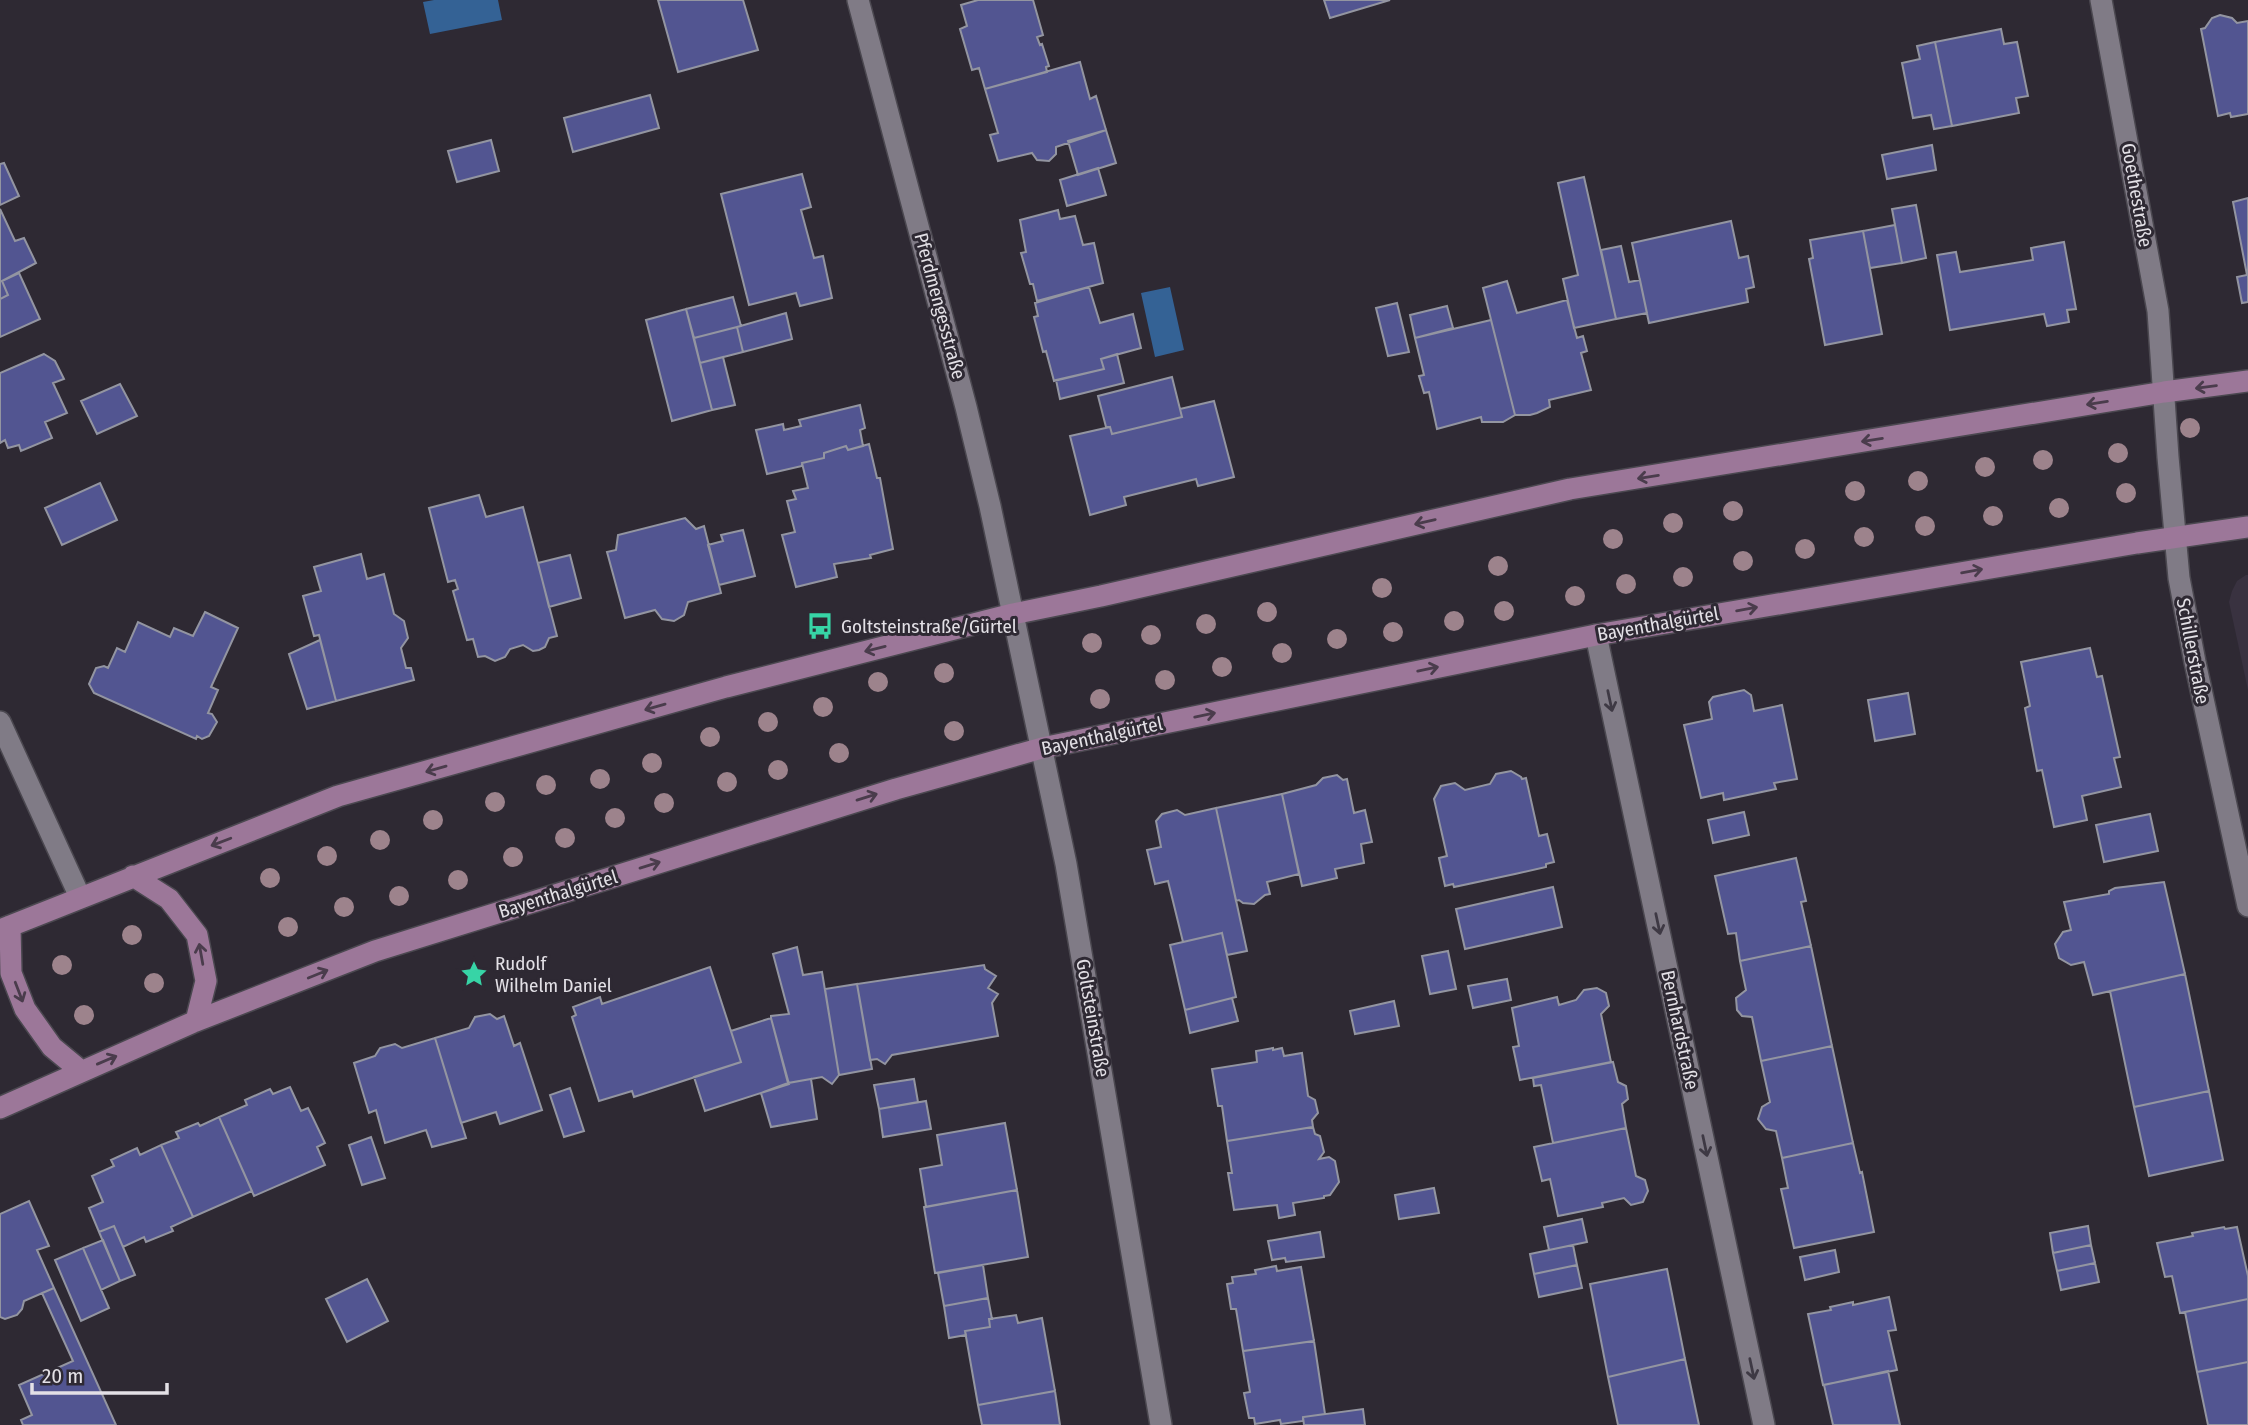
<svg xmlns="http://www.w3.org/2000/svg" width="2248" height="1425" font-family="'Fira Sans Condensed',sans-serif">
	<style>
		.built { fill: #393240 }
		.water { fill: #346295 }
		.building { fill: #525591; stroke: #9395a1; stroke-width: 2 }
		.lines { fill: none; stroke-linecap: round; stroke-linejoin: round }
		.street-casing { stroke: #4b4850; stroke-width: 24 }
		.secondary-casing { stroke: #4b4850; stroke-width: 24 }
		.street { stroke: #807b86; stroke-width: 21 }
		.secondary { stroke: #9c7799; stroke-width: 21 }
		.tree { fill: #9d838c }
		.oneway { stroke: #4a3c4c }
		.oneway2 { stroke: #3e3944 }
		.labels { text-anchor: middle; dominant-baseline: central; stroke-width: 6; stroke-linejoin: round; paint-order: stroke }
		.street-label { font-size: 19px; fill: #e3e0e6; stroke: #2e2933 }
		.poi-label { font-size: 19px; fill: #e3e0e6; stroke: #2e2933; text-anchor: start }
	</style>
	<rect width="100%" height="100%" fill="#2e2933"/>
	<path class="built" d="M2246 575H2248V690L2229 602 2232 591 2237 581Z"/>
	<path class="water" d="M434 0H498L502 20 430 34 423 2Z
		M1170 287 1184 350 1155 357 1141 293Z"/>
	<path class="building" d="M658 0H743L758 50 678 72Z
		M978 0H1033L1043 35 1037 37 1040 45 1042 44 1049 66 1046 67 1047 72 985 89 979 68 972 70 960 29 967 26 961 5Z
		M1324 0H1390L1330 18Z
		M2220 15 2232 18 2237 23 2248 21V114L2231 117 2230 113 2218 116 2201 29 2205 28 2212 18Z
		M2001 29 2004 44 2017 42 2028 96 2016 98 2019 113 1952 126 1935 42Z
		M1935 42 1952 126 1934 129 1931 115 1913 118 1902 63 1920 59 1917 46Z
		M1080 62 1090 99 1096 96 1106 130 1056 147V154L1049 161 1037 160 1032 153 998 161 990 135 998 133 985 89Z
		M650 95 659 128 573 152 564 118Z
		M1106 130 1116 163 1078 175 1068 141Z
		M491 140 499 171 457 182 448 151Z
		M1932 145 1936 170 1887 179 1882 155Z
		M4 163 19 196 0 205V164Z
		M1098 168 1106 195 1067 206 1060 180Z
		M802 174 811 207 801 210 814 258 823 256 832 298 800 306 796 293 749 305 721 194Z
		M1584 177 1616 319 1574 328 1563 279 1578 275 1558 183Z
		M2248 198V302L2242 303 2237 277 2247 275 2233 202Z
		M1916 205 1926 258 1902 263 1892 209Z
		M0 209 15 241 24 238 36 263 2 281 8 295 0 299Z
		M1058 210 1060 219 1075 216 1083 245 1094 243 1103 283 1037 301 1033 284H1030L1021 253 1026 252 1020 220Z
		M1731 221 1739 258 1748 256 1754 287 1746 289 1748 302 1649 323 1632 243Z
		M1895 225 1902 263 1870 268 1863 231Z
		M1863 231 1882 334 1825 345 1809 259 1813 258 1810 240Z
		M2064 242 2076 309 2067 310 2069 322 2047 326 2044 314 1950 330 1937 255 1956 252 1960 272 2033 260 2031 248Z
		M1621 246 1629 282 1640 280 1647 313 1616 319 1601 250Z
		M19 273 40 319 0 337V299L8 295 2 281Z
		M1507 281 1517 313 1567 300 1577 338 1583 336 1587 351 1581 353 1591 390 1549 400 1550 407 1537 413 1530 415H1515L1483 288Z
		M1089 287 1100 323 1133 314 1141 348 1101 359 1104 369 1054 381 1046 351 1043 352 1034 317 1038 316 1035 303Z
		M733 297 741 326 694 338 686 309Z
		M1397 303 1409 352 1388 356 1376 308Z
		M1447 306 1453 328 1415 338 1410 315Z
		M686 309 712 410 672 421 646 320Z
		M786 313 792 339 743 352 737 327Z
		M1491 320 1515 415 1503 422H1482L1481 417 1437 429 1429 392 1424 393 1419 376 1424 375 1415 338Z
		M737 327 743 352 700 363 694 338Z
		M44 354 55 361 64 379 53 383 67 413 45 422 52 438 21 451 19 445 8 448 5 440 0 443V373Z
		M1117 354 1124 383 1060 399 1056 380 1104 369 1101 359Z
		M723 357 735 405 712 410 700 363Z
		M1172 377 1182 417 1112 434 1110 427H1106L1098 396Z
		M120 384 137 416 97 434 81 401Z
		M1214 401 1234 477 1198 486 1196 479 1124 497 1126 505 1090 515 1070 436 1110 427 1112 434 1182 417 1180 409Z
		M860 405 865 428 860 430 863 446 848 450 846 446 824 453V458L802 463V466L767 474 756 430 783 424 784 430 801 426 799 420Z
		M869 444 877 478H880L893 549 870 555 871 558 834 564 837 577 796 587 782 535 795 532 787 501 796 499 793 491 808 488 802 463 824 458V453L846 446 848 450Z
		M100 483 117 520 62 545 45 508Z
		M479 495 486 517 523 507 557 636 549 638 545 647 539 650 533 651 523 645 510 649 505 657 495 661 485 656 478 657 473 639 467 640 453 591 458 589 455 580 448 582 429 508Z
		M685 518 696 529 704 526 721 593 688 602 684 615 674 621 662 619 655 610 625 618 607 552 616 550 618 535Z
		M743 530 755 576 719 585 708 545 723 541 721 535Z
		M361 554 367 579 384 574 394 614 404 621 408 638 401 648 406 668H411L414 680 336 701 319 635 314 636 303 596 321 591 314 567Z
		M570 555 581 598 549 607 538 563Z
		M205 612 238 628 211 687 218 690 208 713 212 714 217 722 209 736 202 739 197 736 196 739 94 693 89 684 96 668 104 666 108 668 117 648 125 652 138 622 170 637 174 628 193 636Z
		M320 640 336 701 307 709 289 654Z
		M2090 648 2097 677 2102 676 2120 757 2114 758 2121 787 2082 796 2087 820 2054 827 2042 770 2037 771 2025 708 2030 706 2021 662Z
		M1744 690 1751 695 1754 711 1782 705 1797 779 1774 783 1776 789 1724 800 1723 793 1701 798 1684 725 1712 719 1709 702 1713 697Z
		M1908 693 1915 734 1875 741 1868 700Z
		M1511 771 1521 777 1522 779 1526 778 1539 836 1547 834 1554 862 1546 864V867L1515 874 1454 887 1453 884 1445 886 1439 858 1447 856 1434 799 1441 786 1455 783 1465 790 1490 784 1496 774Z
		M1337 775 1343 780 1347 779 1354 813 1365 810 1372 842 1361 844 1364 863 1335 869 1337 878 1302 886 1282 794 1316 785 1323 778Z
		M1282 794 1299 874 1267 882 1270 894 1265 895 1254 904 1243 903 1239 900 1236 901 1216 808Z
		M1216 808 1247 951 1227 955 1222 933 1183 942 1168 881 1155 884 1147 850 1161 847 1156 821 1162 814 1177 810 1185 815Z
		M1744 812 1749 835 1713 843 1708 820Z
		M2150 814 2158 851 2104 862 2096 825Z
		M1796 858 1806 901 1801 902 1811 946 1740 961 1736 933 1728 934 1715 876Z
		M2164 882 2185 974 2093 995 2084 962 2071 965 2059 958 2055 944 2063 932 2071 930 2064 902 2109 894V891L2115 888Z
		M1553 887 1562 927 1465 949 1456 909Z
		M1222 933 1236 997 1185 1010 1170 945Z
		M1811 946 1832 1046 1761 1061 1752 1017 1742 1016 1737 1010 1736 998 1746 990 1740 961Z
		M797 947 803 975 822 972 839 1075 832 1084 822 1077 788 1083 771 1018V1016L789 1014 773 954Z
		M1448 951 1456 989 1430 994 1422 956Z
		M984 965 985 969 996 976 988 988 998 994 992 1003 998 1036 892 1055 885 1064 877 1059 870 1060 857 984Z
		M710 967 741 1062 634 1097 632 1091 599 1101 572 1017 576 1015 573 1007 600 997 602 1004Z
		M2185 974 2209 1091 2134 1107 2110 991Z
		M1507 979 1511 1000 1473 1008 1468 986Z
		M857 984 872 1069 839 1075 825 989Z
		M1597 988 1606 993 1609 1006 1601 1014 1611 1062 1520 1080 1513 1047 1519 1046 1512 1008 1557 997 1559 1005 1576 1000 1584 990Z
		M1232 998 1238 1021 1190 1033 1185 1010Z
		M1394 1001 1399 1026 1355 1034 1350 1011Z
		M490 1014 497 1019 504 1016 514 1046 520 1043 542 1110 500 1124 496 1112 461 1123 435 1038 469 1028 475 1017Z
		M771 1018 789 1084 705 1111 694 1077 741 1062 731 1031Z
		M435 1038 466 1138 432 1147 426 1130 385 1143 376 1110 369 1113 354 1063 375 1056 380 1048 395 1044 402 1048Z
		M1832 1046 1853 1143 1782 1158 1776 1131 1766 1129 1758 1119 1762 1107 1770 1102 1761 1061Z
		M1273 1048V1050L1282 1048 1284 1056 1302 1053 1308 1096 1315 1100 1318 1113 1312 1120 1313 1127 1227 1141 1222 1106H1218L1212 1069 1257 1062 1256 1051Z
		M1613 1062 1618 1082 1626 1086 1628 1099 1622 1104 1626 1128 1553 1143 1541 1085 1534 1086 1533 1078Z
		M811 1079 817 1119 771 1127 761 1093 788 1083Z
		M914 1079 918 1102 879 1109 874 1085Z
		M290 1087 301 1111 308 1108 313 1118 325 1143 317 1147 325 1165 254 1196 219 1117 247 1105 245 1100 270 1089 273 1094Z
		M570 1088 584 1131 564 1137 550 1095Z
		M2209 1091 2223 1160 2149 1176 2134 1107Z
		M926 1101 931 1129 883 1137 879 1109Z
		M219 1117 252 1191 193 1217 161 1145 179 1138 176 1132 198 1123 200 1126Z
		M1005 1123 1017 1190 926 1207 920 1169 942 1165 937 1135Z
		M1313 1127 1315 1134 1320 1136 1324 1152 1319 1159 1329 1157 1335 1161 1339 1182 1330 1195 1324 1196V1198L1293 1203 1295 1215 1279 1218 1277 1205 1234 1210 1228 1173H1232L1227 1141Z
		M1626 1128 1636 1176 1645 1180 1648 1191 1643 1202 1631 1205 1624 1198 1602 1203 1603 1207 1558 1216 1550 1179 1542 1181 1534 1147Z
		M371 1137 385 1178 362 1185 349 1145Z
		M1853 1143 1860 1173 1862 1172 1874 1232 1794 1248 1781 1189 1788 1188 1782 1158Z
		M161 1145 193 1217 171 1227 173 1231 146 1242 144 1237 123 1247 114 1226 99 1232 89 1208 103 1202 92 1176 114 1166 111 1160 137 1148 140 1155Z
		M1434 1188 1439 1213 1399 1219 1395 1195Z
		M1017 1190 1028 1257 935 1273 924 1207Z
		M29 1201 49 1246 37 1250 54 1288 24 1301 22 1309 17 1315 5 1319 0 1317V1214Z
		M1582 1219 1587 1242 1549 1250 1544 1227Z
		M114 1226 135 1275 120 1281 99 1232Z
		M2088 1226 2091 1245 2053 1253 2050 1233Z
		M2224 1227 2225 1229 2237 1227 2248 1276V1299L2180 1313 2172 1276 2165 1277 2157 1243 2193 1236 2192 1233Z
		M1320 1232 1324 1257 1286 1262 1285 1258 1272 1260 1268 1241Z
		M103 1240 120 1281 101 1290 83 1248Z
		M1573 1245 1577 1265 1534 1274 1530 1254Z
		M2091 1245 2095 1263 2057 1271 2053 1253Z
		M83 1248 109 1308 81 1321 55 1260Z
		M1835 1250 1839 1272 1805 1280 1800 1257Z
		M2095 1263 2099 1282 2061 1290 2057 1271Z
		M983 1265 988 1298 944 1306 938 1273Z
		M1577 1265 1582 1288 1539 1297 1534 1274Z
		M1276 1266 1277 1271 1301 1267 1314 1341 1243 1351 1236 1309H1231L1227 1284 1233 1283 1232 1277 1256 1274 1255 1270Z
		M1667 1269 1685 1359 1608 1377 1590 1284Z
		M367 1279 388 1321 347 1342 326 1299Z
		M54 1288 116 1425H23L21 1420 32 1415 19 1385 73 1361 42 1293Z
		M1889 1297 1896 1330 1888 1331 1897 1370 1823 1385 1808 1314 1831 1310 1830 1307 1853 1302V1305Z
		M988 1298 992 1319H989L990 1327 965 1331 966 1335 949 1338 944 1306Z
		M2248 1299V1362L2197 1372 2185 1312Z
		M1016 1315 1018 1323 1042 1318 1055 1391 978 1405 965 1331 990 1327 989 1319Z
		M1314 1341 1325 1414 1303 1417V1421L1281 1424 1280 1420 1255 1424 1254 1418H1249L1244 1393 1250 1392 1243 1351Z
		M1685 1359 1699 1425H1618L1608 1377Z
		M2248 1362V1425H2208L2197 1372Z
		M1888 1371 1900 1425H1833L1824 1385Z
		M1055 1391 1060 1425H982L978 1405Z
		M1363 1409 1365 1425H1304L1303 1417Z"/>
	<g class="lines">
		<defs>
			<path id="street" d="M858 0 966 407 990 506 1066 864 1161 1425
				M2101 0 2158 311 2168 457 2179 578 2195 662 2248 906
				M1596 635 1764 1425
				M0 722 80 897"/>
			<path id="secondary" d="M133 876 169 899 197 935 206 981 196 1021
				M10 926 11 973 25 1009 52 1047 81 1071
				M0 930 338 796 726 687 1013 614 1101 596 1570 489 2164 392 2248 381
				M0 1108 196 1021 375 951 896 789 1042 748 1596 635 2137 543 2248 527"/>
		</defs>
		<use href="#street" class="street-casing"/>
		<use href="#secondary" class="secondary-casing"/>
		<use href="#street" class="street"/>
		<use href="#secondary" class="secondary"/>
	</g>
	<g class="tree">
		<circle cx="2190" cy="428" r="10"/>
		<circle cx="2118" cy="453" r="10"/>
		<circle cx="2043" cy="460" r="10"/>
		<circle cx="1985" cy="467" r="10"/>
		<circle cx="1918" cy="481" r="10"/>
		<circle cx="1855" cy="491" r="10"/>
		<circle cx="2126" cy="493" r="10"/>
		<circle cx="2059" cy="508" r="10"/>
		<circle cx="1733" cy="511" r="10"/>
		<circle cx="1993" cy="516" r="10"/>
		<circle cx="1673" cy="523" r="10"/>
		<circle cx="1925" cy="526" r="10"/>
		<circle cx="1864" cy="537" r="10"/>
		<circle cx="1613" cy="539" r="10"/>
		<circle cx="1805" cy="549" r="10"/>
		<circle cx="1743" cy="561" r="10"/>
		<circle cx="1498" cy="566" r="10"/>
		<circle cx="1683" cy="577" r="10"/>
		<circle cx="1626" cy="584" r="10"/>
		<circle cx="1382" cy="588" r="10"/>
		<circle cx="1575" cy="596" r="10"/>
		<circle cx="1504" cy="611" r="10"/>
		<circle cx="1267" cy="612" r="10"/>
		<circle cx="1454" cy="621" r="10"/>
		<circle cx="1206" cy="624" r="10"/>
		<circle cx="1393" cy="632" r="10"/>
		<circle cx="1151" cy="635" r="10"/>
		<circle cx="1337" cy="639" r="10"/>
		<circle cx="1092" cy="643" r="10"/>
		<circle cx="1282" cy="653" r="10"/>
		<circle cx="1222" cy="667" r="10"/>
		<circle cx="944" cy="673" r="10"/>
		<circle cx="1165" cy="680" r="10"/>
		<circle cx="878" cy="682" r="10"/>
		<circle cx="1100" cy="699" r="10"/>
		<circle cx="823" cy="707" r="10"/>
		<circle cx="768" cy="722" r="10"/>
		<circle cx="954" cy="731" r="10"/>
		<circle cx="710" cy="737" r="10"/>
		<circle cx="839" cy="753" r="10"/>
		<circle cx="652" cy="763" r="10"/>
		<circle cx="778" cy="770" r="10"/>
		<circle cx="600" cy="779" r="10"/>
		<circle cx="727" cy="782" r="10"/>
		<circle cx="546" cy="785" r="10"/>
		<circle cx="495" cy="802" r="10"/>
		<circle cx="664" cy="803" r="10"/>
		<circle cx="615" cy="818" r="10"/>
		<circle cx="433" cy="820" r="10"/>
		<circle cx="565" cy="838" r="10"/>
		<circle cx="380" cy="840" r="10"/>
		<circle cx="327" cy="856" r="10"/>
		<circle cx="513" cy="857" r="10"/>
		<circle cx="270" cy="878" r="10"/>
		<circle cx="458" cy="880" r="10"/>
		<circle cx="399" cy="896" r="10"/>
		<circle cx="344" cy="907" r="10"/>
		<circle cx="288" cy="927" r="10"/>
		<circle cx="132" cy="935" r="10"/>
		<circle cx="62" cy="965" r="10"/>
		<circle cx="154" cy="983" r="10"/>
		<circle cx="84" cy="1015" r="10"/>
	</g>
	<defs><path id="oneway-shaft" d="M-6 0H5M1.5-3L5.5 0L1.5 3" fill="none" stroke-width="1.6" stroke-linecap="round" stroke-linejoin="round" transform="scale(1.75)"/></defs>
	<g class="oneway">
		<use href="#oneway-shaft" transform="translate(2206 387) rotate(173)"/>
		<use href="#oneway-shaft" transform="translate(2097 403) rotate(171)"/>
		<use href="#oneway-shaft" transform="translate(1872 440) rotate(171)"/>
		<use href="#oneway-shaft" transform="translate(1648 477) rotate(171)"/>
		<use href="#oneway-shaft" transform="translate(1425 522) rotate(167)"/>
		<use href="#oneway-shaft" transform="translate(1972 571) rotate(-10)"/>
		<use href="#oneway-shaft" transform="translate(1747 609) rotate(-10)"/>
		<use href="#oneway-shaft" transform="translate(875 649) rotate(166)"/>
		<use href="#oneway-shaft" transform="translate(1428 669) rotate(-12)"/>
		<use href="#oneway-shaft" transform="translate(655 707) rotate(164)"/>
		<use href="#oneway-shaft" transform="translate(1205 715) rotate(-12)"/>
		<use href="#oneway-shaft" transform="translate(436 769) rotate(164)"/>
		<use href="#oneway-shaft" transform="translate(867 797) rotate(-17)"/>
		<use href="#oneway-shaft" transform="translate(221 842) rotate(159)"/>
		<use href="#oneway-shaft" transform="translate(650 865) rotate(-17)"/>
		<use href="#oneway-shaft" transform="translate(201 954) rotate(-100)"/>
		<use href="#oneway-shaft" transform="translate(318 974) rotate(-22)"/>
		<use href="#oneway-shaft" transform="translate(19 992) rotate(69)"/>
		<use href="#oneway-shaft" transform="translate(107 1060) rotate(-23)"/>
	</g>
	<g class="oneway2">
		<use href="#oneway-shaft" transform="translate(1610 701) rotate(78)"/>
		<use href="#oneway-shaft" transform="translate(1658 924) rotate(78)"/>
		<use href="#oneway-shaft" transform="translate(1705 1146) rotate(78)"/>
		<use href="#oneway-shaft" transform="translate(1752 1369) rotate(78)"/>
	</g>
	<defs>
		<symbol id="bus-bare" viewBox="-9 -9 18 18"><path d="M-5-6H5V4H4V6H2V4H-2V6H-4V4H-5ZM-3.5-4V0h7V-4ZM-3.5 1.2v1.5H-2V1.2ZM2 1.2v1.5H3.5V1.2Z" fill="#37d4a6" stroke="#2e2933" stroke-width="2.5" paint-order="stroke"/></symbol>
		<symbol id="sight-bare" viewBox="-9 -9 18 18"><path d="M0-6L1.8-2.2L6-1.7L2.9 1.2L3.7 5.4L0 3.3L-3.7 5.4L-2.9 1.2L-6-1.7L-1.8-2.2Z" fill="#37d4a6" stroke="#2e2933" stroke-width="2.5" paint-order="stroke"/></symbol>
	</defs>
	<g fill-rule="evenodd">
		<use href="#bus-bare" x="801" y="607" width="38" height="38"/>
		<use href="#sight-bare" x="455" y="955" width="38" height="38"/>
	</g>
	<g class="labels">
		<g class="street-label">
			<text transform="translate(2137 195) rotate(80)">Goethestraße</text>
			<text transform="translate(940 306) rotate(75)">Pferdmengesstraße</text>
			<text transform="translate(1658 624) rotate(-10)">Bayenthalgürtel</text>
			<text transform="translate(2193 651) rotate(79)">Schillerstraße</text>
			<text transform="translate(1102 736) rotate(-12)">Bayenthalgürtel</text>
			<text transform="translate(558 894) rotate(-17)">Bayenthalgürtel</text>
			<text transform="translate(1093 1018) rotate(80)">Goltsteinstraße</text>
			<text transform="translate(1680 1030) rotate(78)">Bernhardstraße</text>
		</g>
		<g class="poi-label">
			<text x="841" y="626">Goltsteinstraße/Gürtel</text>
			<text x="495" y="963">Rudolf<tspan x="495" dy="22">Wilhelm Daniel</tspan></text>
		</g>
	</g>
	<path d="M32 1383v10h135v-10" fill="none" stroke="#e3e0e6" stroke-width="3.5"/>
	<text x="42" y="1383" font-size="21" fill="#e3e0e6" stroke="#2e2933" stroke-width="5" paint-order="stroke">20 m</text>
</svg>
